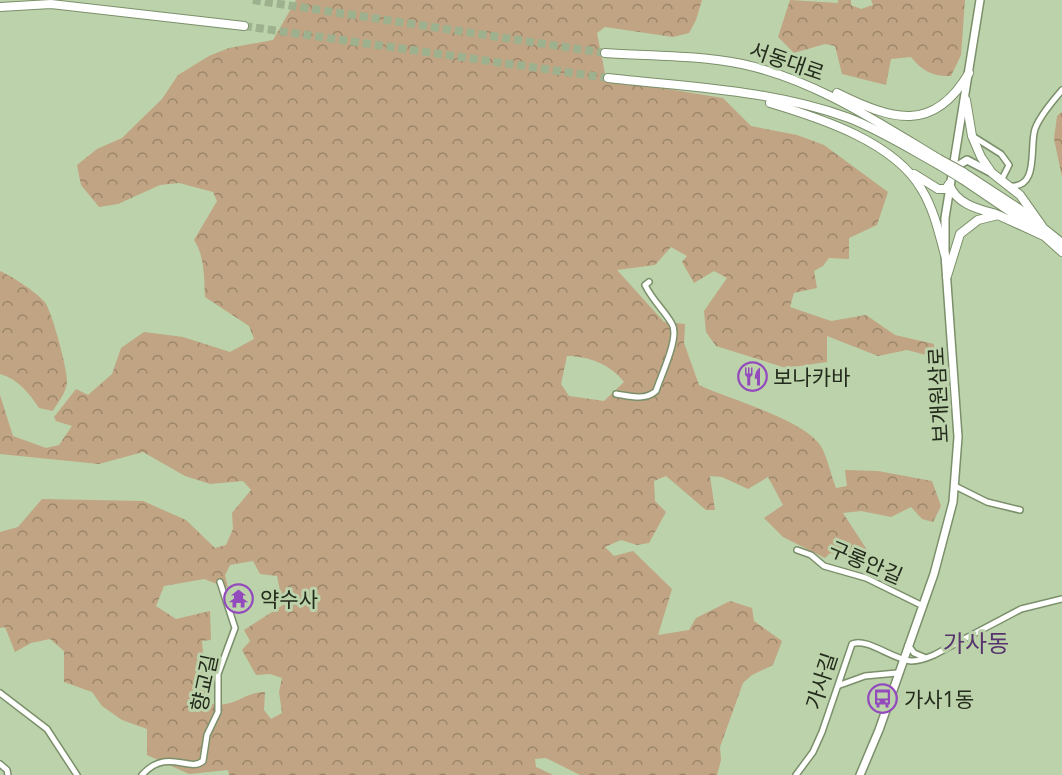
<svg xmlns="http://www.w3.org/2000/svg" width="1062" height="775" font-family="'Noto Sans','Noto Sans KR',sans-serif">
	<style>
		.forest { fill: url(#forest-crowns); fill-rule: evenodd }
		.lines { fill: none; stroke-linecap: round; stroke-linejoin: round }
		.highway-tunnel { stroke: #9db18e; stroke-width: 8; stroke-dasharray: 8 4; stroke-linecap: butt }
		.minor-casing { stroke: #7b906a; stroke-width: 8 }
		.major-casing { stroke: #7b906a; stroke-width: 10 }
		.highway-casing { stroke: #7b906a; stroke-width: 10 }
		.minor { stroke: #fff; stroke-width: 5 }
		.major { stroke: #fff; stroke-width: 7 }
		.highway { stroke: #fff; stroke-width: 8 }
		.highway-bridge-casing { stroke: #7b906a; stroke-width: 10; stroke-linecap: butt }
		.highway-bridge { stroke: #fff; stroke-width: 8 }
		.labels { text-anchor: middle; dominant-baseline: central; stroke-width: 6; stroke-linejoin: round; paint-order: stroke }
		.street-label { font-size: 21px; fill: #232b1c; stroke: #bcd2aa }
		.poi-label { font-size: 21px; fill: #232b1c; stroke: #bcd2aa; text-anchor: start }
		.quarter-label { font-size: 24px; fill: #57346d; stroke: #bcd2aa }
	</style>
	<defs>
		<pattern id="forest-crowns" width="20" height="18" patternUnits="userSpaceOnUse" patternTransform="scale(1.5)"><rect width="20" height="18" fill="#c0a483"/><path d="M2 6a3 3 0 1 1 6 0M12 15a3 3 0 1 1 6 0" fill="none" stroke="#9c866a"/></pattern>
	</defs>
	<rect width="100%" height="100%" fill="#bcd2aa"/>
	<path class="forest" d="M296 0H702L696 20 689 33 673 37 605 27 597 33 606 79 723 98 751 126 797 135 824 145 888 192 877 225 849 238V259L829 258 823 266 814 271 817 288 794 293 790 307 831 321 866 315 895 335 934 344V357L907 350 878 356 827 336V362L786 368 716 346 706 332 704 311 727 278 714 271 694 283 682 262 687 256 671 247 655 265 617 270 664 322 685 324 684 343 699 385C728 399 807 420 822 448 828 460 831 475 836 488L847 486 845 470 878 471 932 481 941 506 933 522 922 519 911 507 891 517 861 511 843 513 871 556 869 561 830 553 825 558 783 537 764 518 783 505 768 477 748 489 722 477 710 476 715 510H706L666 476 654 481 655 501 666 512 649 543 637 545 621 540 605 547 614 556 633 551 672 589 658 635 689 630 696 618 730 601 752 608 754 621 782 641 773 665 752 675 743 683 720 747 721 760 717 775H580L546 758 535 759 536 767 553 775H229L228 770 189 774 147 755V729L122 720 102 706 92 692 64 682V651L50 639 31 643 15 652 5 627 0 628V532L18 527 42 499 143 501 186 520 215 548 226 545 233 529 232 513 251 490 243 481 210 484 185 476 143 452 99 464 0 454V395L13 436 46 448 59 445 72 426 56 421 54 417 76 389 88 395 112 374 121 348 144 332 183 337 230 352 254 339 249 326 205 297C204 278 205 257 194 240L217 201 213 192 179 183 160 185 118 204 99 207 81 185 77 165 97 149 122 138 162 99 178 75 209 56 229 48 273 40ZM567 356C589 356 611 365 624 382L604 401 569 396 561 384ZM253 561 260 574 277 576 283 605 244 630 250 641 242 650 256 675 270 674 282 678 279 692 282 713 271 719 264 710 265 692C243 692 234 710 207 703L202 641 211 640 210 611 176 619 156 606 164 586 204 579 228 588 225 575 230 565Z
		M790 0 838 3V0H851V5L861 9 873 5 871 0H965L961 55 951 76C934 77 922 71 911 57L891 59 886 85 842 74 835 46 825 44 794 53 778 37Z
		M1062 112V177L1054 139 1057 116Z
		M0 271C11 276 40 294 46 304 53 316 67 368 67 381 67 392 58 402 53 411L39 408C29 393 18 379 0 374Z"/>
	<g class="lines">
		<path class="highway-tunnel" d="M253 0 605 53
			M244 26 608 78"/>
		<defs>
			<path id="minor" d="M974 137 1001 154 1009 165 1001 181
				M1009 186C1040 189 1029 147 1035 129 1040 115 1053 101 1062 90
				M616 394C629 396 645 401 656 391 661 375 680 337 672 324 664 310 653 301 645 285L649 282
				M955 486 987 502 1020 510
				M797 550 811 555 824 566 866 578 921 605
				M908 645 914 653 926 658
				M840 685 865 676 897 673
				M0 693 47 729 77 775
				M0 764 7 770 8 775
				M142 775C167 747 189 773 203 761L207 735 218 712V674L235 628 220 582
				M796 775 813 752 822 732 852 644C866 637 894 660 911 661 919 661 927 658 934 655L1021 609 1062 599"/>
			<path id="major" d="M951 170 967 160 990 172
				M860 775 879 730 934 574 953 502 958 437 945 255V218L980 0"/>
			<path id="highway" d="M0 7 51 4 244 26
				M605 53C650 56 698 55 742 64 815 80 876 121 939 159
				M608 78C688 87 774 90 849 118 880 130 910 149 939 165
				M837 93C892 120 933 134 969 73
				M966 100 972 136 981 157 992 173 1020 195 1042 226
				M770 103C820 118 895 142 922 190 934 210 939 233 945 255
				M963 172 1018 208 1062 243
				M914 174 938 189H946L949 184C956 204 978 209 996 214
				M962 179 1033 227
				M1042 234 1062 252
				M947 276 960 234 978 220 998 215 1044 236"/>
		</defs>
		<use href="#minor" class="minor-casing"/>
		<use href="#major" class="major-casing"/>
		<use href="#highway" class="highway-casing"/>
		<use href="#minor" class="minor"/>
		<use href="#major" class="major"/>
		<use href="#highway" class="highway"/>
		<defs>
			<path id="highway-bridge" d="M939 159 963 172
				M939 165 962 179"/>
		</defs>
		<use href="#highway-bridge" class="highway-bridge-casing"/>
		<use href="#highway-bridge" class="highway-bridge"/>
	</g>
	<defs>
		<symbol id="restaurant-ring" viewBox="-11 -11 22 22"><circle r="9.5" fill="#bcd2aa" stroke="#934abc" stroke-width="1.5"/><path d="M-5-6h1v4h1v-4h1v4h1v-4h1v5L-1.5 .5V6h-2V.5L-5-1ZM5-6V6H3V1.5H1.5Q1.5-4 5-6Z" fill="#934abc"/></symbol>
		<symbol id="temple-ring" viewBox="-11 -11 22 22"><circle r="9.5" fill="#bcd2aa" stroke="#934abc" stroke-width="1.5"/><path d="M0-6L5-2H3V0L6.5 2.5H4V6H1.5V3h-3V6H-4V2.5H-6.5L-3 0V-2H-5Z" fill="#934abc"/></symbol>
		<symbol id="bus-ring" viewBox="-11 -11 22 22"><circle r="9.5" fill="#bcd2aa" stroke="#934abc" stroke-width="1.5"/><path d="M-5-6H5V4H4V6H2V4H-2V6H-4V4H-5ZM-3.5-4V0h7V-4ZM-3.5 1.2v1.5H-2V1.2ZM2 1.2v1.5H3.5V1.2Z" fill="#934abc"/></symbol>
	</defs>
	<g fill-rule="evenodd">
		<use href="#restaurant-ring" x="736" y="360" width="33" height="33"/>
		<use href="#temple-ring" x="222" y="582" width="33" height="33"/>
		<use href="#bus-ring" x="866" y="682" width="33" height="33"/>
	</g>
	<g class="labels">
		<g class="street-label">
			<text transform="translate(787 61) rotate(19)">서동대로</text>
			<text transform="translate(938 395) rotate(-93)">보개원삼로</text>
			<text transform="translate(866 562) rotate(23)">구롱안길</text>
			<text transform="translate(821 681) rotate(-72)">가사길</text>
			<text transform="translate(204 683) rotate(-78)">향교길</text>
		</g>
		<g class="poi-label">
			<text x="773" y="377">보나카바</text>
			<text x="260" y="599">약수사</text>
			<text x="904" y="699">가사1동</text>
		</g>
		<g class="quarter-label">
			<text x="976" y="642">가사동</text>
		</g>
	</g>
</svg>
